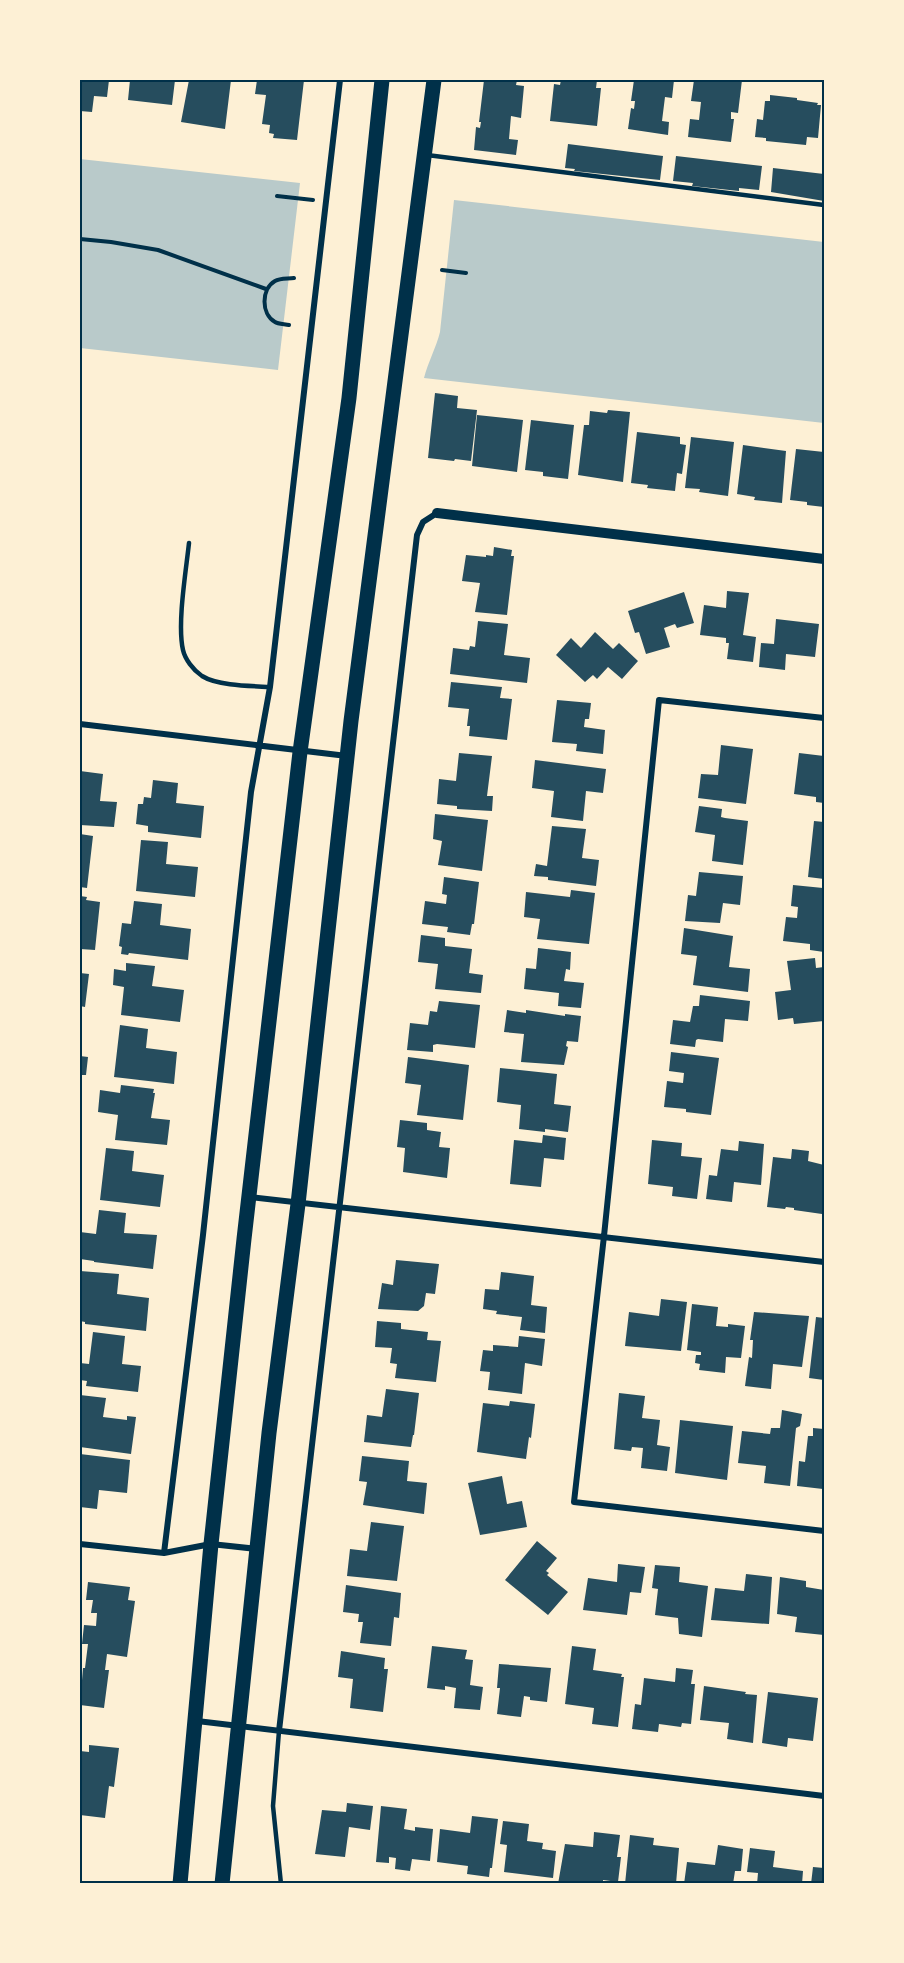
<svg xmlns="http://www.w3.org/2000/svg" width="904" height="1963" font-family="Signika,sans-serif">
	<style>
		.green { fill: #b9caca }
		.building { fill: #264d5e }
		.lines { fill: none; stroke-linecap: round; stroke-linejoin: round }
		.path { stroke: #003049; stroke-width: 4 }
		.service { stroke: #003049; stroke-width: 4.5 }
		.minor { stroke: #003049; stroke-width: 6 }
		.tertiary { stroke: #003049; stroke-width: 10 }
		.primary { stroke: #003049; stroke-width: 15 }
		.neatline { fill: none; stroke: #003049; stroke-width: 2 }
	</style>
	<rect width="100%" height="100%" fill="#fdf0d5"/>
	<path class="green" d="M80 159 300 183 278 370 80 348Z
		M454 200 824 242V423L424 378C428 362 436 348 440 332Z"/>
	<path class="building" d="M80 80H109L107 97 94 96 92 112 80 111Z
		M130 80H175L172 105 128 100Z
		M189 80H231L225 129 181 122Z
		M257 80H304L297 140 273 138 274 134 269 133 270 125 262 124 266 95 255 94Z
		M484 80H517L516 85 524 86 521 118 511 116 509 139 518 140 516 155 474 150 476 127 480 128 481 122H479Z
		M561 80H597L596 88H601L597 126 550 121 554 84 560 85Z
		M634 80H674L672 98 665 97 662 121 669 122 668 135 628 129 631 108 634 109 635 101H631Z
		M694 80H742L738 113 731 112V119H734L731 142 688 137 690 119 699 120 701 102 691 101Z
		M770 95 797 98V100L818 103 817 105H821L818 138 807 137 806 145 766 141V138L755 137 757 119 763 120 765 101H770Z
		M568 144 663 156 660 180 574 171 575 169 565 168Z
		M676 156 762 166 759 190 739 188V191L692 186 693 183 673 181Z
		M773 168 824 174V201L771 192Z
		M435 393 458 396 457 408 477 410 471 461 455 459 454 461 428 458Z
		M608 410 630 412 623 482 578 475 584 425H589L590 411 607 413Z
		M477 415 523 420 517 472 472 466Z
		M531 420 574 425 568 479 543 476V472L525 470Z
		M637 432 680 437V444L686 445 682 474 677 473 675 491 647 488 648 485 631 483Z
		M691 437 734 442 728 496 699 492 700 489 685 488Z
		M743 445 786 451 782 503 754 500 755 497 737 494Z
		M796 449 824 452V507L807 505V502L790 500Z
		M494 547 512 550 511 556H514L507 615 475 612 480 583 462 581 466 555 486 557V555L493 556Z
		M727 591 749 593 743 635 756 637 753 662 727 659 729 643H726V638L700 635 704 605 726 608Z
		M684 592 694 623 677 628 675 624 664 628 670 647 646 654 639 632 635 633 628 611Z
		M776 619 819 624 815 657 786 654 785 670 759 667 761 643 774 644Z
		M478 621 508 624 504 655 530 658 527 683 450 674 453 648 469 650 470 646 475 647Z
		M595 632 613 649 619 643 638 661 622 679 608 667 597 679 593 675 585 682 556 655 571 638 581 648Z
		M451 682 502 687 500 698 512 699 507 740 469 736 470 726H467L469 709 448 707Z
		M557 700 591 703 589 719H585L584 727 605 730 603 754 576 751 577 744 552 742Z
		M721 745 753 749 746 804 698 798 701 774 718 775Z
		M459 753 492 756 487 796H493L492 811 457 809V806L437 804 439 779 456 781Z
		M799 753 824 756V803L816 802V797L794 794Z
		M535 760 606 769 603 793 586 791 583 821 551 817 554 791 532 788Z
		M80 771 103 774 100 801 117 802 114 827 80 825Z
		M153 780 178 783 176 803 204 806 201 838 148 832V826L136 824 138 804H143L144 797 151 798Z
		M699 806 722 809 721 817 725 818 748 821 743 865 712 861 715 835 695 832Z
		M435 814 488 820 482 871 438 865 442 841 433 839Z
		M814 821 824 822V879L808 877Z
		M552 826 586 829 582 858 599 860 596 886 548 880V877L534 876 536 864 547 866Z
		M80 834 93 836 87 888 80 887Z
		M141 840 168 842 166 864 198 867 195 897 136 891Z
		M699 872 743 876 740 905 723 903 720 923 685 921 688 895 696 896Z
		M444 877 479 882 474 924H472L470 935 447 932 448 927 422 924 425 901 446 904 447 895 442 894Z
		M793 885 823 888 822 899 824 900V952L810 950V944L783 941 786 917 797 918 798 907 791 906Z
		M571 890 595 893 589 944 537 939 540 919 524 917 526 892 570 897Z
		M80 896 87 897 86 900 100 902 95 950 80 949Z
		M134 901 162 904 160 925 191 929 188 960 129 953 128 955 121 954 122 947 119 946 122 923 131 924Z
		M684 928 733 936 729 967 750 969 748 992 693 985 697 956 681 954Z
		M421 935 445 938V946L472 949 469 973 483 975 481 993 435 989 438 964 418 962Z
		M538 948 571 952 570 970 566 969 564 981 584 983 581 1008 558 1006 559 993 524 989 526 968 536 969Z
		M815 958 816 968 824 967V1021L794 1024 793 1018 778 1020 775 992 791 990 787 961Z
		M126 963 155 966 152 986 184 990 180 1022 121 1015 124 987 113 985 114 969 126 971Z
		M80 973 89 974 85 1007 80 1006Z
		M700 995 750 1001 748 1021 725 1019 723 1042 698 1039 696 1040 695 1047 670 1044 673 1020 690 1022 693 1006H699Z
		M439 1001 480 1005 475 1048 437 1044 433 1045V1052L407 1050 410 1023 428 1025 430 1011 437 1012Z
		M507 1010 526 1013V1010L565 1016V1014L581 1016 578 1042 567 1041 566 1046 568 1047 564 1065 521 1062 524 1034 504 1032Z
		M120 1025 148 1029 146 1048 177 1052 174 1084 114 1077Z
		M671 1052 719 1058 711 1115 686 1112V1109L664 1107 667 1081 683 1083 684 1073 669 1071Z
		M80 1056 88 1057 86 1075H80Z
		M408 1057 469 1065 463 1120 417 1115 421 1085 405 1083Z
		M500 1068 557 1074 554 1104 571 1106 568 1132 545 1129V1132L519 1129 521 1105 497 1102Z
		M121 1085 154 1089 153 1093H155L151 1118 170 1120 167 1145 115 1140 118 1115 98 1112 100 1090 120 1093Z
		M400 1120 427 1123V1130L441 1132 439 1147 450 1148 447 1178 403 1172 405 1148 397 1147Z
		M543 1135 566 1138 564 1160 544 1158 541 1187 510 1184 514 1140 542 1143Z
		M652 1140 682 1143 681 1156 702 1158 697 1199 672 1196 673 1187 648 1184Z
		M739 1141 764 1144 761 1185 734 1182 732 1202 706 1199 709 1175 717 1176 721 1149 738 1151Z
		M106 1148 134 1151 132 1171 164 1175 160 1207 100 1200Z
		M792 1149 809 1151 808 1161 824 1165V1190L822 1214 794 1210V1208L786 1207 785 1209 767 1207 773 1157 791 1159Z
		M99 1210 126 1213 124 1233 157 1235 153 1269 94 1262V1261L80 1259V1232L96 1234Z
		M396 1260 439 1264 435 1294 426 1293 424 1306 418 1311 378 1309 382 1283 393 1285Z
		M80 1271 119 1274 117 1294 149 1298 146 1331 85 1324V1322L80 1321Z
		M501 1272 534 1276 531 1305 547 1307 545 1333 520 1330 522 1317 496 1314 497 1311 483 1309 485 1289 499 1290Z
		M661 1299 687 1302 681 1351 625 1346 629 1312 659 1316Z
		M692 1304 718 1307 716 1326 728 1327V1324L745 1326 741 1358 726 1357 725 1373 699 1370 700 1364 695 1363 696 1355H701V1352L687 1350Z
		M754 1312 809 1316 802 1367 773 1364 771 1389 745 1386 749 1357 752 1358 753 1340H750Z
		M816 1317 824 1318V1380L809 1378Z
		M377 1321 401 1323V1329L428 1332 427 1340 441 1341 436 1382 395 1378 397 1364 390 1363 392 1348 375 1347Z
		M93 1332 125 1336 122 1364 141 1366 138 1392 86 1386 87 1381 80 1380V1363L89 1364Z
		M519 1336 545 1339 542 1366 525 1363 522 1394 488 1390 490 1372 480 1371 483 1350 493 1351V1345L518 1347Z
		M386 1389 419 1393 414 1435H413L411 1447 364 1442 367 1415 382 1417Z
		M619 1393 645 1396 642 1418 660 1420 657 1445 670 1447 667 1471 641 1468 643 1448 632 1447 631 1451 614 1449Z
		M80 1395 106 1398 103 1417 127 1420V1416L136 1417 131 1454 80 1447Z
		M510 1401 535 1404 531 1438 529 1437 526 1459 477 1452 483 1403 509 1406Z
		M782 1410 802 1414 800 1426 796 1428 790 1486 764 1483 766 1466 738 1463 742 1431 770 1434 771 1428H780Z
		M680 1420 733 1426 727 1480 675 1473Z
		M813 1428 824 1429 823 1489 797 1486 799 1461 805 1462 808 1436H813Z
		M80 1454 130 1460 127 1493 99 1490 97 1509 80 1507Z
		M362 1456 409 1461 407 1481 427 1483 424 1514 363 1505 367 1482 359 1481Z
		M502 1476 507 1504 522 1501 527 1527 480 1535 468 1483Z
		M371 1522 404 1526 397 1581 347 1576 350 1549 367 1551Z
		M537 1541 557 1558 546 1571 549 1573 547 1575 568 1592 548 1615 505 1580Z
		M618 1564 645 1567 641 1593 630 1592 627 1615 583 1610 588 1578 617 1582Z
		M655 1565 680 1567 679 1582 708 1586 702 1637 679 1634 678 1618 655 1615 658 1589 652 1588Z
		M746 1574 772 1577 769 1624 711 1620 715 1588 744 1591Z
		M780 1577 806 1581V1587L824 1590V1635L795 1632 797 1617 777 1614Z
		M88 1582 130 1587 128 1600 135 1601 127 1657 107 1654 105 1670H109L104 1708 80 1705 83 1668H85L88 1644H82L84 1625 96 1626 97 1613H91L93 1600H86Z
		M346 1585 401 1593 399 1618 394 1617 391 1646 360 1643 363 1622H358L359 1614 343 1612Z
		M432 1646 467 1650 465 1659 473 1660 470 1685 483 1687 480 1710 454 1708 456 1688 445 1686V1690L427 1688Z
		M572 1646 596 1649 593 1670 622 1674 621 1677H624L618 1727 592 1724 594 1708 565 1704Z
		M341 1651 385 1658 384 1669H388L383 1712 350 1708 353 1679 338 1677Z
		M499 1664 551 1668 547 1702 530 1700V1697L524 1696 521 1717 497 1714 500 1688H497Z
		M676 1668 693 1670 691 1684H695L691 1724 682 1723 681 1727 659 1724 658 1732 632 1729 635 1704 641 1705 644 1678 675 1682Z
		M704 1686 746 1692 745 1694 757 1695 753 1743 727 1739 729 1723 700 1720Z
		M768 1692 818 1698 813 1741 788 1738 787 1747 762 1743Z
		M89 1745 119 1748 114 1787 109 1786 105 1818 80 1815V1751L89 1752Z
		M347 1803 373 1806 370 1830 349 1827 345 1857 315 1854 322 1810 346 1812Z
		M381 1806 407 1809 404 1829 415 1831V1827L433 1829 430 1861 412 1859 410 1871 395 1869 396 1858 389 1857V1863L376 1862Z
		M472 1816 498 1819 492 1868H490L489 1877 467 1874 468 1866 437 1862 440 1829 470 1833Z
		M503 1821 529 1824 527 1841 543 1843 542 1849 556 1851 553 1878 504 1872 507 1845 500 1844Z
		M594 1832 620 1835 617 1857H621L618 1882 603 1880V1882L594 1881V1884H558L565 1844 593 1847Z
		M630 1835 654 1838 653 1845 679 1848 676 1884H625Z
		M718 1845 743 1849 741 1871H735L733 1884H684L687 1862 715 1865Z
		M750 1848 775 1851 773 1867 803 1871 802 1884H757L758 1873 747 1872Z
		M813 1867 824 1868V1884H811Z"/>
	<g class="lines">
		<path class="path" d="M277 196 313 200
			M80 239 111 242 158 250 266 289
			M442 270 466 273
			M289 325C285 324 278 324 275 322 261 314 261 289 275 281 280 278 288 279 294 278"/>
		<path class="service" d="M427 155 824 205
			M189 543C186 571 177 624 183 650 185 659 193 670 202 676 218 686 251 686 270 687
			M279 1731 273 1806 281 1884"/>
		<path class="minor" d="M824 718 659 700 604 1236 574 1502 824 1531
			M80 724 347 756
			M250 1197 824 1262
			M80 1544 164 1553 211 1544 257 1549
			M164 1553 203 1235 251 792 270 687 340 80
			M197 1721 824 1796
			M279 1731 417 535 423 522 437 513"/>
		<path class="tertiary" d="M437 513 824 559"/>
		<path class="primary" d="M180 1884 211 1544 244 1239 300 752 349 398 382 80
			M222 1884 269 1433 298 1204 351 721 434 80"/>
	</g>
	<rect width="904" height="1963" fill="none" stroke="#fdf0d5" stroke-width="162"/>
	<rect x="81" y="81" width="742" height="1801" class="neatline"/>
</svg>
